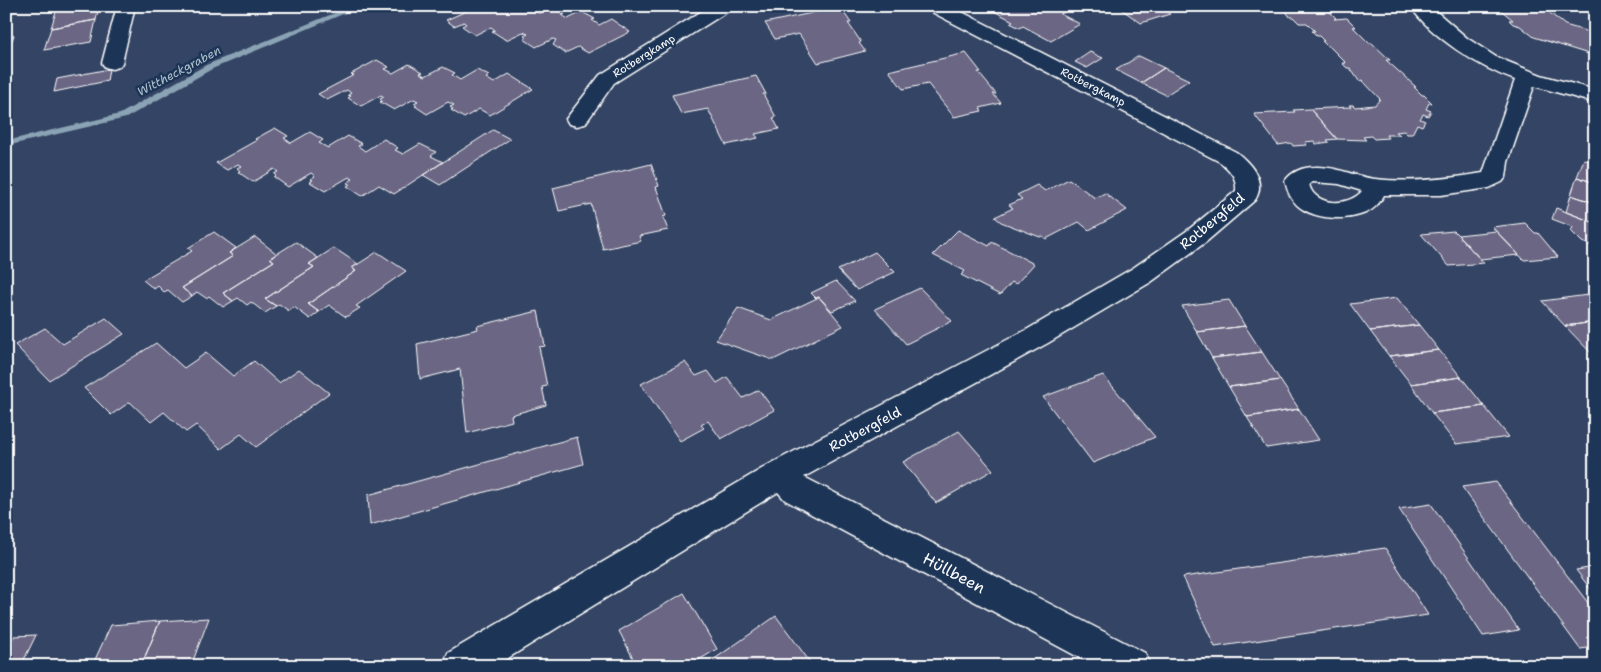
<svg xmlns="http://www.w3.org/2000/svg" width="1601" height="672" font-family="'Shantell Sans',sans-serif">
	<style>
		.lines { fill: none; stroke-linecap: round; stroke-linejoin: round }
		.stream { fill: #8ba4b5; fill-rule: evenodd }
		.building { fill: #6a6684; stroke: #fff }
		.minor-casing { stroke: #fff; stroke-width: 3 }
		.minor { fill: #1d3557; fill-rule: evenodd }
		.labels { text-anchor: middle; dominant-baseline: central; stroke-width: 5; stroke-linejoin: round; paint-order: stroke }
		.far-street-label { font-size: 11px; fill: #fff; stroke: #1d3557 }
		.far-water-label { font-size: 12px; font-style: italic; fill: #b1c3cd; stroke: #1d3557 }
		.street-label { font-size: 14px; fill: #fff; stroke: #1d3557 }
		.near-street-label { font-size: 16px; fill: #fff; stroke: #1d3557 }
	</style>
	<rect width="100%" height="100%" fill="#344464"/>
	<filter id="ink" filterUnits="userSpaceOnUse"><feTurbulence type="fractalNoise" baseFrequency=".02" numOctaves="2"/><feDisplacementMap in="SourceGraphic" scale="10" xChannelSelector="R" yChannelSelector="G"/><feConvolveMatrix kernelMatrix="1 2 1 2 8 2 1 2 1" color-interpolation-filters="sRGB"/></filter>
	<g filter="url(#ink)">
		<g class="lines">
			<path class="stream" d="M352 6H362L212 69 126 118 6 146V141L120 114 206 65Z"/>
		</g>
		<path class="building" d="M64 6H99L96 20 51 28 57 8Z
			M478 6H505L509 9 514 6H532L536 9 533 10 539 13 553 7 565 14 562 15 568 19 582 12 595 19 592 20 599 25 611 19 630 32 588 53 578 47 565 53 553 45 556 40 553 39 536 47 524 39 526 38 524 36 528 34 523 32 506 40 492 31 495 30 491 27 475 35 462 26 466 24 464 22 454 26 446 20Z
			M988 6H1053L1065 12 1060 14 1080 24 1051 41 1023 26 1020 28 1010 23 1013 21 986 7Z
			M1122 6H1159L1170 14 1141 23 1121 9 1124 8Z
			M1279 6H1324L1336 18 1334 19 1347 18 1356 27H1353L1369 43H1372L1390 60H1386L1416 87H1414L1422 95H1424L1432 103H1429L1426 109 1431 111 1428 116 1423 114 1420 119 1425 121 1422 126 1417 124 1412 134H1407L1404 131 1396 132 1400 135H1386L1388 138 1374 139 1371 136 1363 137 1366 140 1337 139 1310 109 1351 107 1349 105H1353L1355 107 1375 105 1380 99 1362 80 1359 81 1350 68H1347L1342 63H1346L1329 46H1327L1322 41H1324L1319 36H1317L1312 31H1315L1307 23H1299L1293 17H1290L1283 7Z
			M1496 6H1541L1565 25 1592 33 1593 31 1595 32V56L1534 37 1520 26 1513 24 1509 20H1513Z
			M840 7 851 23H848L861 42 859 43 865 51 818 63 799 34 775 39 765 23Z
			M96 20 91 42 44 50 51 28Z
			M14 35 6 57V36Z
			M1090 52 1103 58 1087 68 1075 62Z
			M966 53 981 72H978L996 94H993L1001 103 980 108 982 111 954 117 928 84 903 89 889 71Z
			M1139 56 1164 68 1141 83 1116 70Z
			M377 60 389 67 385 69 393 73 409 64 423 72 420 73 425 76 443 67 455 73 452 75 460 80 477 70 489 76 486 78 494 83 509 74 533 89 490 115 479 109 464 118 451 110 453 109 450 107 454 105 448 102 427 114 415 106 417 105 414 103 418 101 414 99 394 110 380 102 382 101 380 99 384 97 381 95 361 106 348 98 351 96 348 95 351 93 347 90 327 100 318 94 354 75 351 74Z
			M1164 68 1189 80 1166 95 1141 83Z
			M109 69 107 81 54 92 57 79Z
			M756 76 766 94H763L776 117 773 118 779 129 755 134 758 138 726 145 708 109 681 114 672 95Z
			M1310 109 1337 139 1327 140 1329 142 1316 144 1314 141 1305 142 1307 145 1293 146 1291 143 1278 145 1254 114 1295 112 1293 110Z
			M275 128 288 136 284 138 291 143 310 132 323 140 319 143 328 148 348 136 362 144 358 146 365 151 384 139 398 148 395 150 403 154 420 144 436 152 431 156 443 162 394 194 379 185 362 196 347 186 350 184 347 183 353 179 349 177 325 191 310 182 313 180 310 179 315 176 311 173 288 187 274 177 276 176 274 174 278 172 274 169 253 182 238 172 240 171 237 168 241 166 238 164 227 170 216 163 257 140 255 139Z
			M493 130 510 139 440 185 423 175Z
			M1584 159 1595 163V183L1577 177Z
			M651 164 659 186 656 187 666 216 663 217 668 230 639 236 641 241 603 249 591 204 559 211 553 188Z
			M1577 177 1595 183V203L1571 195Z
			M1069 179 1095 198 1105 193 1127 210 1089 230 1079 222 1046 239 1042 236 1040 237 1001 222 995 217 1013 208 1009 205 1022 199 1017 195 1037 185 1045 191Z
			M1571 195 1595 203V223L1566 212Z
			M1556 208 1595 223V247L1582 242 1571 231 1573 227 1552 219Z
			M1525 223 1535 233H1538L1558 257 1524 260 1492 227Z
			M958 230 989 246 992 242 1034 264 1016 284 1012 282 1000 295 961 275 965 271 933 255Z
			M1454 231 1458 235 1484 263 1449 266 1421 234Z
			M1496 231 1519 255 1480 259 1458 235Z
			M214 232 236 248 229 253 233 256 182 288 192 296 182 302 168 290 164 292 158 286 154 289 143 280 192 251 188 248Z
			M255 237 277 254 270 258 274 261 223 293 233 301 223 307 209 296 206 298 197 292 192 296 182 288 233 256 229 253Z
			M296 242 318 258 309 264 314 267 265 299 276 306 265 313 251 302 247 305 238 298 233 301 223 293 274 261 270 258Z
			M334 248 358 264 352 268 356 271 308 304 319 312 310 319 294 307 289 311 279 304 276 306 265 299 314 267 309 264Z
			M377 252 406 271 356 306 360 308 346 317 329 305 319 312 308 304 356 271 352 268Z
			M875 252 895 272 857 290 838 270Z
			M836 281 855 301 832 311 819 297 816 298 811 293Z
			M920 288 952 321 906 344 875 309Z
			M1588 295 1595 302V322L1565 326 1542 301Z
			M819 297 843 326 773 360 716 340 738 308 771 320Z
			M1397 298 1419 325 1370 331 1350 304Z
			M1229 300 1245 326 1197 332 1182 306Z
			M538 311 545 346 539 347 547 386 542 387 546 405 511 415 512 421 467 433 460 369 420 379 417 344 478 329 477 326Z
			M106 318 124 334 49 380 15 345 45 328 63 344Z
			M1595 322V353L1592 354 1565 326Z
			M1419 325 1439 350 1389 356 1370 331Z
			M1245 326 1262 352 1212 358 1197 332Z
			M156 343 184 368 206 353 233 376 254 361 279 383 299 369 329 393 256 447 241 434 221 449 196 425 186 432 164 412 151 422 130 402 111 415 84 388Z
			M1439 350 1461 377 1411 384 1389 356Z
			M1262 352 1280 380 1229 387 1212 358Z
			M685 362 696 376 708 371 717 383 727 377 743 398 759 390 774 410 721 439 708 421 701 425 704 428 680 441 641 384Z
			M1103 375 1155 437 1093 463 1043 397Z
			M1461 377 1484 406 1432 413 1411 384Z
			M1280 380 1299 409 1247 417 1229 387Z
			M1484 406 1509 437 1456 444 1432 413Z
			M1299 409 1319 440 1266 448 1247 417Z
			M959 431 993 470 936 503 903 462Z
			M577 437 583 464 370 525 368 495Z
			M1496 482 1595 612V647L1580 649 1462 487Z
			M1431 504 1519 630 1483 636 1399 509Z
			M1385 548 1428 615 1215 647 1183 577Z
			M1595 567V595L1576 570Z
			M684 593 717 649 689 666H637L619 631Z
			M776 616 813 666H717L713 660Z
			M209 618 191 666H141L160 621Z
			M160 621 141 666H92L111 625Z
			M36 635 21 666H6V644H10L14 636Z"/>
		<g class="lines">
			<defs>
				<path id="minor" d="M117 6H135L122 63 119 67 112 69 105 67 102 63Z
					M710 6H732L730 10 614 83 585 124 577 126 569 124 566 119 600 75Z
					M926 6H950L1236 152C1250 163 1267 181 1255 200L1206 242 1151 282 1048 343 804 477 1145 653 1150 666H1095L785 500 778 492 495 666H443L448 653 770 464 1028 329 1133 268 1188 230 1236 191C1237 177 1230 170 1220 162L928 10Z
					M1410 6H1430L1467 38 1496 57 1541 75 1595 90V103L1534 86 1508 162 1506 177 1502 182 1489 188 1441 195H1384C1382 199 1378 204 1375 207 1357 223 1314 221 1297 205 1290 198 1287 190 1285 181 1292 171 1304 167 1315 167 1337 166 1355 177 1375 179 1411 183 1448 179 1483 173L1515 80C1480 68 1431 37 1410 6ZM1313 182 1339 184 1362 191C1349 207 1314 207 1309 184Z"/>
			</defs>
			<use href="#minor" class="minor-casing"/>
			<use href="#minor" class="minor"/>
		</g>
	</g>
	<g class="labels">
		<g class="far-street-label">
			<text transform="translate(644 56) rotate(-32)">Rotbergkamp</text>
			<text transform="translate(1093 87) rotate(27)">Rotbergkamp</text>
		</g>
		<g class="far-water-label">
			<text transform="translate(179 71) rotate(-28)">Wittheckgraben</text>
		</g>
		<g class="street-label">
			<text transform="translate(1212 221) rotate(-40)">Rotbergfeld</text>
			<text transform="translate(865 429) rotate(-28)">Rotbergfeld</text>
		</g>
		<g class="near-street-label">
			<text transform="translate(954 573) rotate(28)">Hüllbeen</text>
		</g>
	</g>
	<rect width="1601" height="672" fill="none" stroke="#1d3557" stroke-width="25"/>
	<rect x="12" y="12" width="1576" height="647" fill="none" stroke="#fff" stroke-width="2" filter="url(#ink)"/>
</svg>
